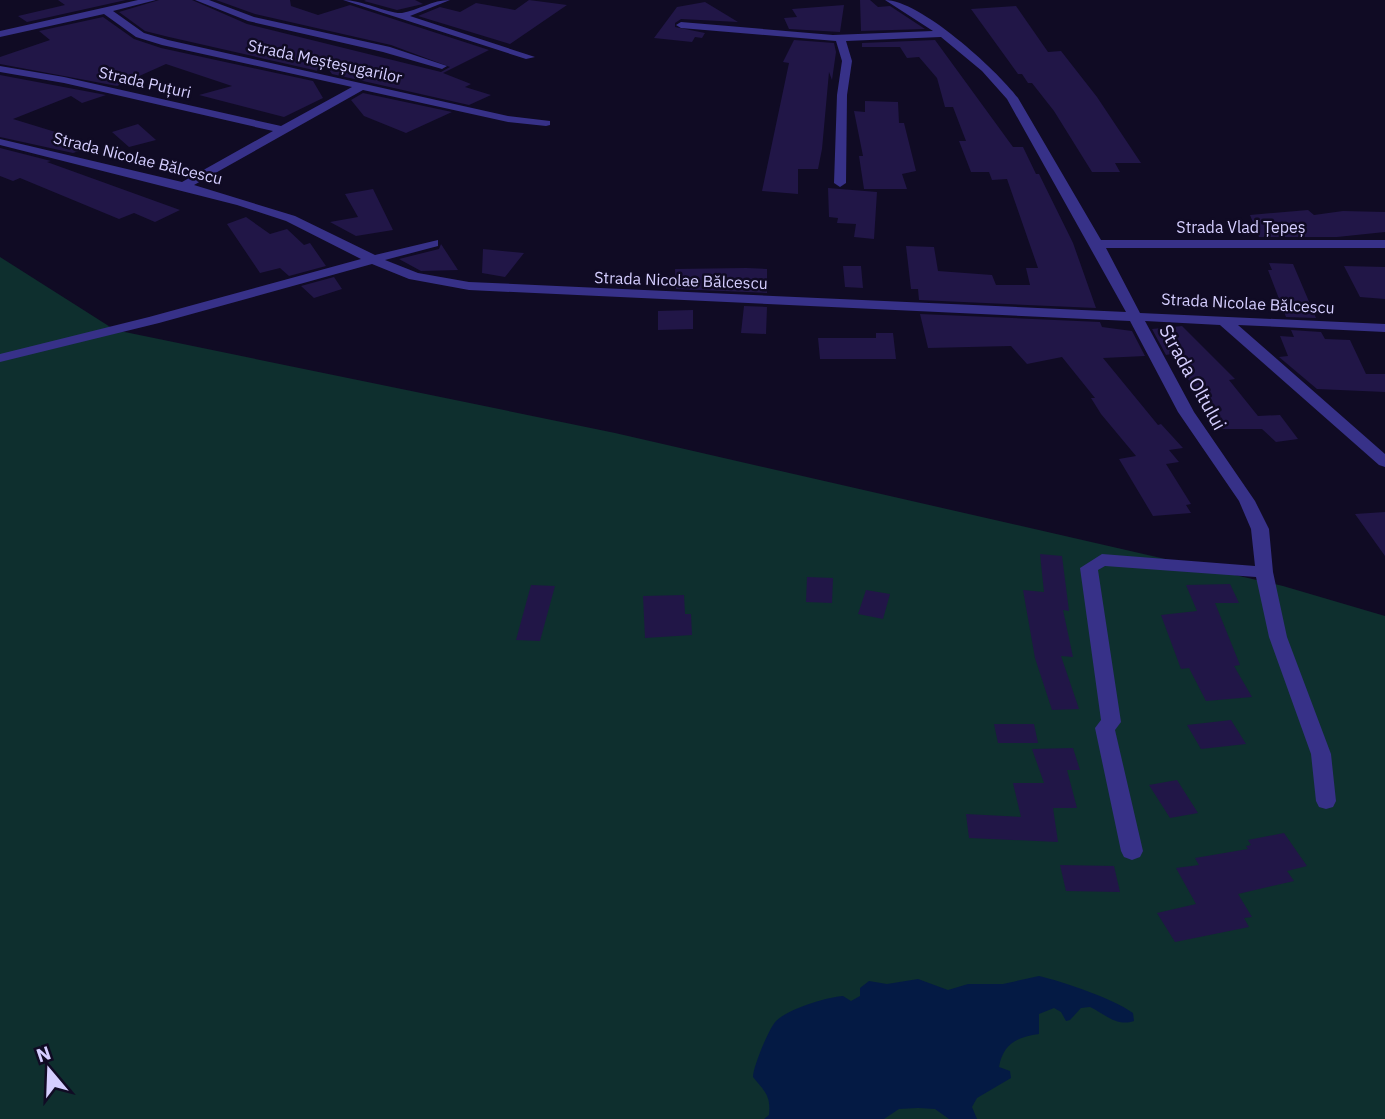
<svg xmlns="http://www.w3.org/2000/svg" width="1385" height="1119" font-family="'IBM Plex Sans',sans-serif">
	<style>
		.green { fill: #0e2f2e }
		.water { fill: #041a44 }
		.building { fill: #211647 }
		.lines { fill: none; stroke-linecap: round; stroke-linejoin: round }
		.street { fill: #373188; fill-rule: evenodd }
		.labels { text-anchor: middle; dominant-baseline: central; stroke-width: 5; stroke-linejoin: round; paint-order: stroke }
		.far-street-label { font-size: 16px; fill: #d5ceff; stroke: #100b24 }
		.street-label { font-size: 19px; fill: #d5ceff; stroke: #100b24 }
	</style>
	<rect width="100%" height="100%" fill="#100b24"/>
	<path class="green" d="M0 257 115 330 615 433 1283 586 1385 616V1119H0Z"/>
	<path class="water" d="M1039 976C1064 982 1112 998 1133 1013L1134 1021C1116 1027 1105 1014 1090 1007L1081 1008 1070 1020 1066 1021 1061 1012 1054 1008 1039 1014V1034C1017 1037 1003 1044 999 1067L1010 1071 1011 1078 977 1098 972 1107 977 1119H949L935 1109 918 1108 899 1109 884 1119H764L769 1115C771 1095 765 1092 753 1077 753 1067 769 1028 776 1021 788 1009 827 997 843 996L851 1001 860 996V988L869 981 887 984 918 979 948 990 968 984H1003Z"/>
	<path class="building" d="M58 0H126L27 22 18 16 65 5Z
		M159 0H192L247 24 441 72 450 67 391 45 255 14 216 0H290L291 6 318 15 350 5 489 50 443 73 471 84 465 87 491 95 469 105 332 74 326 66 318 71 169 37 145 31 119 12Z
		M366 0H415L423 4 397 10 364 1Z
		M529 0 567 5 510 44 418 16 440 7 460 12 476 3 515 10Z
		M860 0H870L878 7 890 6 925 29 861 31Z
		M705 2 738 22 681 19 675 23V27L705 33 702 38 695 37 692 42 654 38 677 7Z
		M844 5 840 32 789 29 784 18 797 17 792 9Z
		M1016 6 1048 52 1061 51 1097 97 1141 163H1115L1120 172H1092L1054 111 1032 83H1028L1022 74H1018L971 9Z
		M103 17 134 39 161 48 313 81 323 98 284 117 199 95 232 86 166 64 117 86 0 64V57L50 40 39 31Z
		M794 40 834 43 836 52 832 80 829 72 822 149 818 169H798V194L762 191 789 63 783 62Z
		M935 40 1013 147H1023L1036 174H1039L1073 243 1096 308 919 300 918 289H911L906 246 934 247 938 271 992 275 996 285H1030L1026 268H1038L1007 179 992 180 989 172H971L959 141H966L953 107H945L937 78 919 57 907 58 900 47H862V43Z
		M0 75 106 95 82 103 71 96 13 119 98 145 73 153 0 137Z
		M363 93 452 112 406 133 364 116 351 100Z
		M865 101 898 102 899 123H904L916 171 902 174 907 189H864L859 156H863L854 111 865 112Z
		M138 124 156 140 129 147 112 132Z
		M0 148 51 161 47 162 180 210 155 222 134 213 119 219 20 178 13 181 0 176Z
		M828 188 877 192 874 239 854 237 856 224 837 223 838 218 829 217Z
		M373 189 393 230 356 236 330 222 358 217 345 194Z
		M1308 210 1314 215 1343 211 1385 212V232L1337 237H1259L1250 215Z
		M246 217 270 234 287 229 304 245 310 243 326 266 289 276 280 268 260 273 227 224Z
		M441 244 458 270 421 271 399 259 439 249Z
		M483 249 524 253 505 277 482 273Z
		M1269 263 1293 264 1316 318 1286 317 1268 270H1272Z
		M843 266H861L863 288 845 287Z
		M1344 266 1385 267V299L1360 297Z
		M746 268 767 269V293L676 289 675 269Z
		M334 277 342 289 314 298 301 286Z
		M744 306 767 307 766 334 741 333Z
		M693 310V329L658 330V311Z
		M920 314 1100 322 1102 327 1132 331 1145 356 1103 358 1158 425 1161 424 1183 448 1169 450 1179 462 1166 464 1191 504 1186 505 1191 513 1153 516 1119 459 1136 456 1101 414 1091 398H1095L1062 357 1027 364 1011 346 928 348Z
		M1182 326 1235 379 1229 380 1258 416 1280 415 1298 439 1276 442 1262 429H1222L1171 354 1166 355 1152 329Z
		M1291 330 1321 332 1325 339 1350 340 1366 374H1385V392L1317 389 1279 357 1288 356 1280 336 1294 337Z
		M876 333H893L896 359H820L818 338H876Z
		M1385 512V556L1355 514Z
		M1040 554 1062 556 1069 611 1063 610 1073 657 1061 656 1079 709 1052 710 1035 658 1023 590 1044 592Z
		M807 577 833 578 832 603 806 602Z
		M1230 584 1239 603H1215L1240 665 1234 666 1252 697 1206 701 1189 668 1181 669 1161 615 1197 611 1186 585Z
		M531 585 555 586 540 641 516 640Z
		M866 590 890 594 883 619 858 614Z
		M684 595 685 614H691L692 635 645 638 643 596Z
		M1231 720 1246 744 1201 749 1187 725Z
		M994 724H1034L1038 743H998Z
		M1073 748 1080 770H1067L1077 808H1053L1058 842 969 838 966 814 1021 817 1013 783H1044L1032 749Z
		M1177 780 1198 813 1170 818 1149 785Z
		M1284 833 1307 866 1287 871 1294 881 1238 894 1252 917 1244 918 1249 927 1175 942 1157 913 1196 904 1176 868 1199 865 1195 858 1248 849 1246 846 1251 845 1248 840Z
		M1060 865 1114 866 1120 892 1066 891Z"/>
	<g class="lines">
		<path class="street" d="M138 0H156L113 11 144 33 168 40 508 116 550 121V125L546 126 508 122 363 90 194 185 295 216 375 255 438 240V246L385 260 418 273 469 282 1126 312 1007 99 982 71 941 37 846 41 852 61 847 95 846 183 840 187 834 183 837 95 842 61 836 41 681 28 676 25 681 22 833 35 933 31 885 0C920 0 996 69 1018 98L1101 240H1385V248H1106L1140 313 1385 324V332L1238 325 1385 454V467L1379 465 1220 325 1145 321 1194 412 1255 501 1269 529 1273 572 1287 637 1331 754 1336 801 1333 807 1326 809 1319 807 1316 801 1311 754 1269 637 1256 577 1105 566 1098 570 1121 722 1115 730 1143 851 1140 857 1132 860 1124 857 1121 851 1095 728 1101 720 1080 568 1102 554 1255 566 1251 529 1239 501 1178 412 1130 321 469 290 409 279 372 264 159 323 0 362V354L149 317 361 259 286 221 237 205 0 145V139L182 182 273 131 64 83 0 72V66L64 77 281 126 352 87 162 45 136 37 104 14 0 37V31Z
			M195 0H209L254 17 390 47 447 66 442 69 383 52 248 21Z
			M343 0C362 0 389 14 402 13 419 10 432 0 450 0L410 16 535 57 526 59Z"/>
	</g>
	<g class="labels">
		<g class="far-street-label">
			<text transform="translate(325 61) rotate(12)">Strada Meșteșugarilor</text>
			<text transform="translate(145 82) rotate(13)">Strada Puțuri</text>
			<text transform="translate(138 158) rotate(14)">Strada Nicolae Bălcescu</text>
			<text x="1241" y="227">Strada Vlad Țepeș</text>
			<text transform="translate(681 280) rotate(2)">Strada Nicolae Bălcescu</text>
			<text transform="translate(1248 303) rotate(3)">Strada Nicolae Bălcescu</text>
		</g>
		<g class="street-label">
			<text transform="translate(1193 377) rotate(61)">Strada Oltului</text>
		</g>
	</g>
	<g transform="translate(49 1070) rotate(341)" stroke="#100b24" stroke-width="5" paint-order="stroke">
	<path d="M0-5L12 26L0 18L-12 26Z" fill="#d5ceff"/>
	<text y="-10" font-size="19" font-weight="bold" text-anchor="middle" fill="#d5ceff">N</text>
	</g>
</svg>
